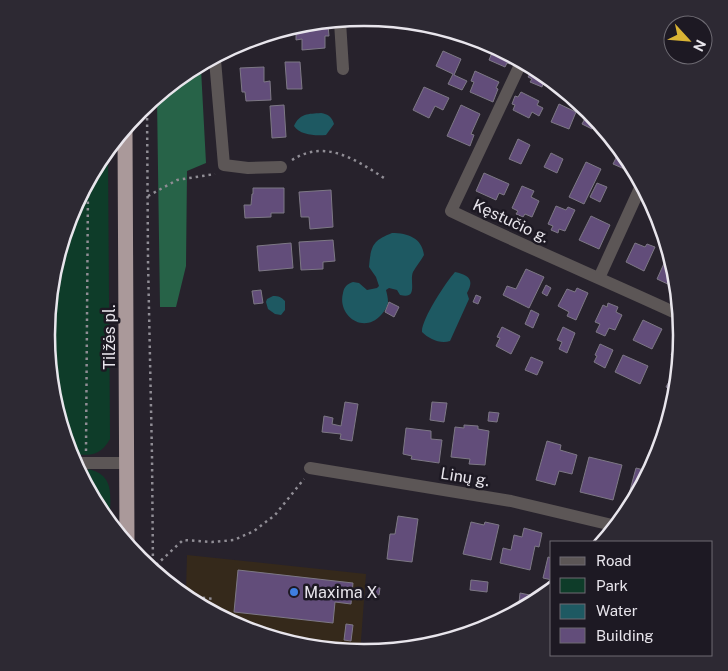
<svg xmlns="http://www.w3.org/2000/svg" width="728" height="671" font-family="'Public Sans',sans-serif">
	<style>
		.commercial { fill: #35291b }
		.green { fill: #0e3c29 }
		.forest { fill: #276348 }
		.water { fill: #1e5962 }
		.building { fill: #624d7a; stroke: #7d7885 }
		.lines { fill: none; stroke-linecap: round; stroke-linejoin: round }
		.path { stroke: #908d95; stroke-width: 2.5; stroke-dasharray: 2.5 4; stroke-linecap: butt }
		.street { stroke: #5c5656; stroke-width: 12 }
		.highway { stroke: #aa999a; stroke-width: 15 }
		.shop-dot { fill: #3f7fe0; stroke: #1d1923; stroke-width: 2 }
		.labels { text-anchor: middle; dominant-baseline: central; stroke-width: 5; stroke-linejoin: round; paint-order: stroke }
		.street-label { font-size: 16px; fill: #e8e5ec; stroke: #1d1923 }
		.poi-label { font-size: 16px; fill: #e8e5ec; stroke: #1d1923; text-anchor: start }
		.rim { fill: none; stroke: #e8e5ec; stroke-width: 2.5 }
	</style>
	<rect width="100%" height="100%" fill="#27222c"/>
	<path class="commercial" d="M187 555 366 574 360 653 242 629 186 592Z"/>
	<path class="green" d="M108 157 110 439C99 458 89 455 70 454L46 335 70 214Z
		M88 469C115 475 110 495 110 517L98 499 89 479 85 480 82 475H88Z"/>
	<path class="forest" d="M201 69 206 163 187 171 186 266 176 307H160L157 99Z"/>
	<path class="water" d="M321 113C328 114 332 117 334 124L326 135C315 136 300 135 294 126 300 113 308 114 321 113Z
		M392 233C408 233 422 238 424 255 421 261 416 266 413 272 409 281 419 300 400 295L397 290 389 288 386 290C387 294 388 298 388 302 388 306 384 312 381 315 363 335 337 315 343 293 344 287 347 284 353 282L359 283 367 290 377 288 379 286 376 277 369 267C371 246 372 241 392 233Z
		M455 272C468 275 475 279 467 293L469 299 450 341C440 344 429 339 422 332 421 320 446 282 455 272Z
		M273 296C279 296 281 297 285 301V310L281 315 275 314 268 309 266 302 267 299Z"/>
	<path class="building" d="M328 25 329 36H325V48L302 50V39L296 40V31Z
		M494 48 512 59 510 64 507 63 505 67 489 60Z
		M443 51 461 59 454 75 467 81 462 90 448 84 453 74 436 66Z
		M285 62H300L302 89H287Z
		M264 67V82L270 81 271 100 246 101 245 92H242L240 68Z
		M475 71 499 82 496 88 498 89 493 102 470 92 474 82 471 81Z
		M531 72 547 82 545 85 543 84 542 87 530 82 532 79 528 77Z
		M424 87 449 98 443 110 435 106 429 118 413 110Z
		M521 92 539 101 537 105 543 108 539 116 532 112 529 118 513 110 515 105 512 104 515 96 518 97Z
		M559 104 576 112 569 129 551 122Z
		M284 105 286 137 272 138 270 106Z
		M461 105 480 114 471 134 474 135 470 146 447 136Z
		M589 111 598 125 595 123 592 129 582 124Z
		M518 139 530 145 521 164 509 159Z
		M551 153 563 159 557 173 544 167Z
		M618 154 629 171 613 164Z
		M586 162 601 169 584 204 569 197Z
		M484 173 509 184 504 195 499 193 496 200 476 191Z
		M597 183 607 187 600 202 590 197Z
		M522 186 534 191 531 197 539 201 532 217 525 214 523 217 516 214 518 211 512 208Z
		M253 188H284V213H271V217L245 218 244 205H251L252 194H253Z
		M331 190 333 227 310 229 309 217H301L299 192Z
		M556 206 566 210 568 207 575 210 565 231 559 229 558 233 551 230 553 226 548 224Z
		M657 213 658 214 660 225 653 221Z
		M591 216 610 225 599 249 579 240Z
		M333 240 335 261 323 262V269L301 270 299 242Z
		M291 243 293 268 259 271 257 246Z
		M635 243 645 247 647 244 655 247 644 271 626 262Z
		M666 259H667L672 286 657 279Z
		M526 269 544 277 529 308 503 295 507 286 516 289Z
		M546 285 551 288 547 296 542 293Z
		M577 288 588 293 576 320 567 316 569 312 558 306 567 289 575 292Z
		M261 290 263 303 254 304 252 291Z
		M476 295 481 297 478 304 473 302Z
		M389 302 399 307 394 317 385 312Z
		M608 303 618 307 616 312 622 315 615 330 609 328 605 336 596 332 600 324 595 322 603 305 607 307Z
		M531 310 539 314 533 328 525 324Z
		M643 320 662 329 652 349 633 340Z
		M502 327 520 336 511 354 496 346 500 338 497 337Z
		M563 327 575 333 567 353 559 349 562 342 557 340Z
		M679 337 682 338 678 358 671 355Z
		M600 344 613 350 605 368 594 362 597 356 595 355Z
		M623 355 648 366 640 384 615 372Z
		M531 357 543 362 537 375 525 370Z
		M672 376 674 377 671 390 666 387Z
		M345 402 358 404 352 441 340 439 341 434 322 432 324 416 333 418 332 424 341 426Z
		M432 402 447 403 444 422 430 420Z
		M489 412 499 413 497 422 488 421Z
		M464 425 478 426V429L489 431 485 465 469 464 470 459 451 457 455 427 464 428Z
		M406 428 431 431V439L442 440 439 463 411 459 412 456 403 454Z
		M547 441 561 445 560 450 577 455 572 474 559 471 555 485 536 480Z
		M589 457 622 465 613 500 580 492Z
		M636 468 648 471 633 495 629 494Z
		M398 516 418 519 412 562 387 559 390 534H395Z
		M471 522 484 525 485 522 499 525 491 560 463 554Z
		M524 528 542 533 539 547 535 546 530 570 500 563 503 548 511 550 514 535 522 537Z
		M548 557 552 558V580L543 578Z
		M238 570 353 583 351 604 335 602 333 623 234 612Z
		M471 580 488 582 487 592 470 590Z
		M371 587 380 588 379 595 370 593Z
		M520 593 530 595 529 601 524 603H519Z
		M346 624 353 625 351 641 344 640Z"/>
	<g class="lines">
		<path class="path" d="M147 105 148 261 152 456 153 569
			M292 160C325 139 355 159 384 178
			M148 196 177 180 215 174
			M86 451 88 187
			M86 480V474
			M151 568H153L183 540 212 542 234 540 254 531 275 515 304 479
			M153 568 196 597 215 599"/>
		<path class="street" d="M340 22 343 69
			M215 60 224 165 248 168 281 167
			M520 65 451 211C526 247 602 279 678 314
			M599 278 640 188
			M74 463H127
			M310 468 511 501 612 525"/>
		<path class="highway" d="M125 132 127 543"/>
	</g>
	<circle class="shop-dot" cx="294" cy="592" r="5"/>
	<g class="labels">
		<g class="street-label">
			<text transform="translate(511 221) rotate(25)">Kęstučio g.</text>
			<text transform="translate(109 337) rotate(-90)">Tilžės pl.</text>
			<text transform="translate(465 477) rotate(9)">Linų g.</text>
		</g>
		<g class="poi-label">
			<text x="304" y="592">Maxima X</text>
		</g>
	</g>
	<path d="M0 0H728V671H0ZM55 335a309 309 0 1 1 618 0a309 309 0 1 1-618 0Z" fill="#2d2933" fill-rule="evenodd"/>
	<path class="rim" d="M55 335a309 309 0 1 1 618 0a309 309 0 1 1-618 0Z"/>
	<rect x="550" y="541" width="162" height="115" fill="#1d1923" stroke="#6e6b73"/>
	<rect x="560" y="557" width="25" height="8" fill="#5c5656" stroke="#6e6b73"/>
	<text x="596" y="566" font-size="15" fill="#e8e5ec">Road</text>
	<rect x="560" y="578" width="25" height="15" fill="#0e3c29" stroke="#6e6b73"/>
	<text x="596" y="591" font-size="15" fill="#e8e5ec">Park</text>
	<rect x="560" y="604" width="25" height="15" fill="#1e5962" stroke="#6e6b73"/>
	<text x="596" y="616" font-size="15" fill="#e8e5ec">Water</text>
	<rect x="560" y="628" width="25" height="15" fill="#624d7a" stroke="#6e6b73"/>
	<text x="596" y="641" font-size="15" fill="#e8e5ec">Building</text>
	<g transform="translate(688 40) rotate(116)"><circle r="24" fill="#1d1923" stroke="#6e6b73"/>
	<path d="M0-4L9 19L0 12L-9 19Z" fill="#d9b334"/>
	<text y="-8" font-size="14" font-weight="bold" text-anchor="middle" fill="#e8e5ec">N</text>
	</g>
</svg>
